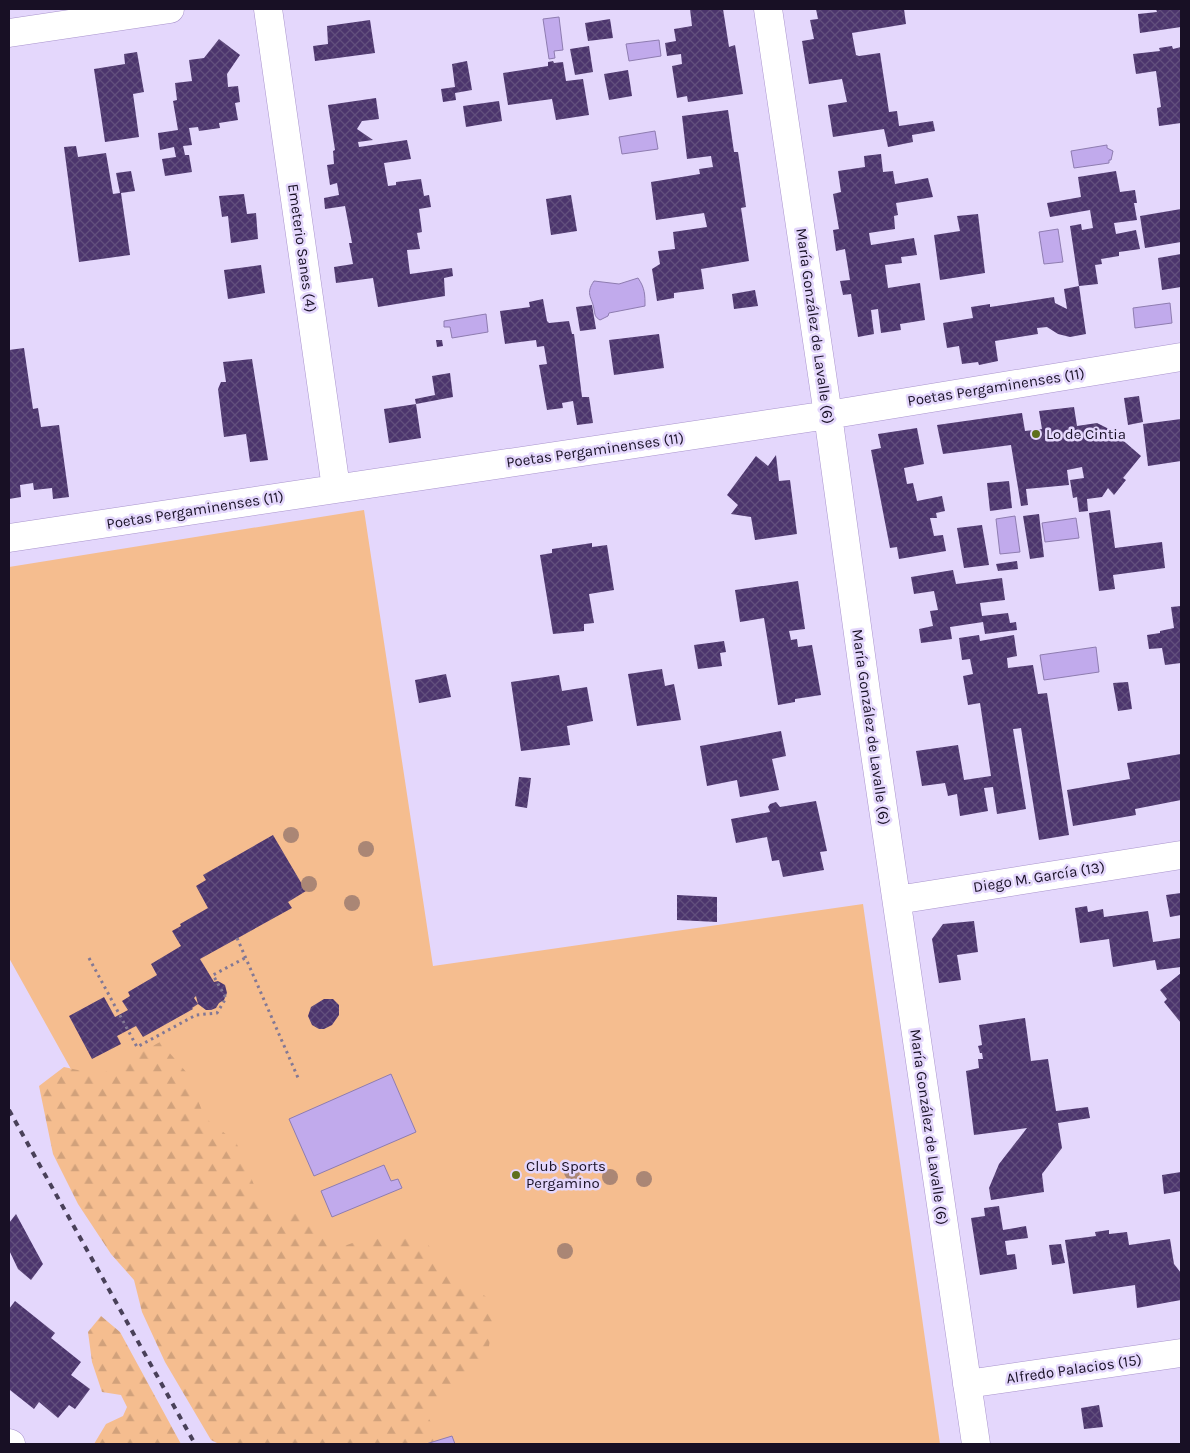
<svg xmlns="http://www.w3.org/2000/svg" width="1190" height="1453" font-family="Karla,sans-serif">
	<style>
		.grass { fill: #f5bd8f }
		.forest { fill: url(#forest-firs) }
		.water { fill: #c1aaec; stroke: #8e7cb0 }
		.building { fill: url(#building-cross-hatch) }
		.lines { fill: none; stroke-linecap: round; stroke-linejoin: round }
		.street-casing { stroke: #a994cd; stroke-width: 29 }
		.path { stroke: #827895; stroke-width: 3; stroke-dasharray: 2.5 4; stroke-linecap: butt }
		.street { stroke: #fff; stroke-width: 28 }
		.rail { stroke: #494059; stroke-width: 4; stroke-dasharray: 6 6; stroke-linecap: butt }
		.tree { fill: #aa8675 }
		.poi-dot { fill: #5e6f1c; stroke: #e4d7fc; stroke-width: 2 }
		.labels { text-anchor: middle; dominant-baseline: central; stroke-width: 5; stroke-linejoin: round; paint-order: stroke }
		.street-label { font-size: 15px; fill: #181025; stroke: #e4d7fc }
		.poi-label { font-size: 15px; fill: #181025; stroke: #e4d7fc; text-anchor: start }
	</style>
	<defs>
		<pattern id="forest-firs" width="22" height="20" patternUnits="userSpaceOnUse" patternTransform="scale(1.25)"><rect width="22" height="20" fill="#f5bd8f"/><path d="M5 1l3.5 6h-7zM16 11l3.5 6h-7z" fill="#d1a17b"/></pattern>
		<pattern id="building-cross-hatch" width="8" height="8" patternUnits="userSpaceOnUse" patternTransform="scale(1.25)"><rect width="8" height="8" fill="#4c356d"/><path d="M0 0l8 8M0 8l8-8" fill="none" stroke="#624f7d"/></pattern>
	</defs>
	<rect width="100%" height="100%" fill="#e4d7fc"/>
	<path class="grass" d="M364 510 433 966 863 904 940 1444H280L9 958V567Z"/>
	<path class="forest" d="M160 1042 187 1073 205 1118 236 1142 263 1206 310 1217 333 1250 358 1241 419 1234 449 1270 496 1304 488 1352 465 1379 427 1415 437 1434 432 1444H219L211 1440 165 1362 142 1312 134 1280 111 1254 78 1204 53 1154 39 1086 64 1067 100 1075Z
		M101 1316 120 1332 181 1444H94L106 1424 123 1416 127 1407 121 1395 102 1392 92 1362 88 1332Z"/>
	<path class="water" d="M559 17 563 50 554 51 555 58 549 59 543 19Z
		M659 40 661 56 629 61 626 44Z
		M655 131 658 149 622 154 619 137Z
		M1107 145V148L1113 151 1111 160H1109V163L1074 168 1071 151Z
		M1058 229 1063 262 1044 264 1039 232Z
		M638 278C645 288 645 295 645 306L609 313 608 316 600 320C595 317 595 315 594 309 592 297 585 294 594 281L619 284Z
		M1170 303 1172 323 1135 328 1133 308Z
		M486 314 488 332 452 338 450 327H444V321Z
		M1015 516 1020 552 1000 554 996 519Z
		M1076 518 1079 538 1045 542 1042 523Z
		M1096 647 1099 672 1044 680 1040 655Z
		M391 1074 416 1132 314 1176 289 1119Z
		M384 1165 391 1181 398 1179 402 1188 332 1217 321 1191Z
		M452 1436 455 1444H426Z"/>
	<path class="building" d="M690 9H723L729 47 735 45 743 94 688 102 687 96 677 98 672 66 682 64 681 54 667 56 665 43 676 41 674 29 692 26Z
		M816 9H904L906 24 852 33 856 55 859 56 880 53 889 112 897 111 899 126 933 121 935 131 912 135 913 142 888 147 884 129 833 137 828 105 847 102 842 79 809 84 802 41 814 39 810 20 818 19Z
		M1156 9H1181V27L1140 33 1138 14 1157 12Z
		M610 19 613 38 588 41 585 23Z
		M370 20 375 53 315 61 313 46 328 44 327 26Z
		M219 39 240 55 227 74 228 87 238 86 240 102 235 103 238 120 219 123 220 128 199 131 198 127 189 128 192 145 183 146 185 155H189L192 172 165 176 162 159 176 157 174 147 160 150 158 133 178 130 173 101 177 100 175 83 192 81 189 60 204 58Z
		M589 46 593 72 575 75 570 49Z
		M1172 46 1173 49 1181 47V123L1159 126 1157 108 1161 107 1156 71 1136 74 1133 54 1160 51 1159 48Z
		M137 52 144 92 133 94 139 137 105 142 94 69 125 64 124 54Z
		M467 61 472 90 455 93 456 100 443 102 441 89 455 87 452 64Z
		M553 61 554 63 563 62 566 81 583 79 589 115 556 120 552 99 508 105 503 73 548 66V62Z
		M628 70 632 96 609 100 604 74Z
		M376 98 379 119 362 121 357 129 373 140 358 142 359 147 407 140 411 159 384 163 388 186 396 185V182L421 179 424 196 429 195 431 207 419 209 422 232 417 233 420 249 407 250 410 274 452 268 453 276 444 278 445 296 378 307 373 278 336 283 334 267 353 264 349 243H352L345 206 325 209 324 198 339 195 337 183 330 185 327 165 334 164 333 151 335 150 328 105Z
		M499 101 502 121 466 127 463 106Z
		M728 110 734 152H738L746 207 741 208 749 261 701 269 704 289 674 293V298L657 301 652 269 660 264 658 251 675 249 673 232 707 227 704 213 656 220 651 182 700 174 699 169 713 167 711 156 687 159 682 116Z
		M76 146 78 157 106 153 113 194 120 193 116 173 131 171 135 191 121 193 130 255 79 262 64 147Z
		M881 154 883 172 893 171 895 184 928 178 933 197 896 203 898 215 894 216 895 229 869 233 871 245 914 238 917 255 901 257 902 263 885 265 888 288 920 283 925 320 900 324 901 330 881 333 878 309 871 310 874 334 858 337 851 294 843 295 840 281 850 280 845 249 836 251 833 230 839 229 833 194 841 192 838 171 865 167 864 156Z
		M1116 171 1120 192 1135 190 1137 203H1134L1137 220 1114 223 1116 234 1136 230 1140 249 1119 252V256L1101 259 1102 264 1095 265 1098 284 1079 286 1070 226 1081 224 1082 230 1093 228 1090 210 1050 217 1047 203 1081 197 1078 177Z
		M244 194 247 214 256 213 258 239 231 243 228 216 222 217 219 196Z
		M571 195 577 231 551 235 546 199Z
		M1181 209V242L1145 248 1140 216Z
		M978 214 985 273 940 280 934 235 960 231 957 216Z
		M1181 254V287L1162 290 1158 258Z
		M261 265 265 293 228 299 224 270Z
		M1079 286 1086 334 1070 337 1058 334 1047 327 1037 328 1038 334 995 341 998 361 979 365 978 362 962 364 959 346 947 348 943 323 973 318 971 307 990 304V307L1054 297 1055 303 1067 309 1064 289Z
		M755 290 758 306 734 309 732 294Z
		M543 299 547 321 549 323 569 321 572 334H574L582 397H589L593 423 577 425 573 401 562 403 563 408 547 410 539 365 547 364 544 346 537 347 536 340 505 344 500 311 530 307 529 302Z
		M592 305 596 329 580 331 576 307Z
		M659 334 664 368 614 375 609 340Z
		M436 340H442L443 346 437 347Z
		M24 348 33 409 38 408 41 427 59 425 69 497 53 499 52 488 34 490 33 483 20 485 21 497 9 499V350Z
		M252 359 268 460 250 462 246 434 224 437 218 389 221 382H226L223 362Z
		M450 373 453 397 416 404 415 399 435 395 432 376Z
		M1139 396 1143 422 1128 425 1124 398Z
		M416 404 421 438 389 443 384 409Z
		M1074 407 1077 426 1097 423 1111 430 1141 456 1123 478 1126 480 1114 495 1108 488 1102 497 1087 499 1088 511 1079 512 1077 497 1073 498 1070 480 1084 478 1082 467 1067 470 1069 485 1026 489 1028 505 1021 506 1011 445 943 454 937 425 1022 413 1025 431 1042 429 1039 411Z
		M1181 419V461L1148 466 1143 424Z
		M917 428 924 464 904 468 907 484 913 483 917 501 942 496 945 511 936 513 937 518H930L934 536 943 535 946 551 899 559 897 547 890 548 871 450 881 448 878 434Z
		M776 455 779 481 790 480 797 534 755 540 751 517 731 514 738 505 727 495 756 456 768 466Z
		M1009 481 1012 508 990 511 987 483Z
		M1110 510 1115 548 1162 542 1165 568 1113 575 1115 589 1099 591 1089 513Z
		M1039 514 1044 557 1030 559 1023 516Z
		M982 525 989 565 964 568 957 528Z
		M592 543V547L607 545 614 590 589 594 594 623 584 624V631L553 634 540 555 552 553V549Z
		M1017 561 1018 569 998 571 996 564Z
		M953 570 956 584 1002 578 1005 600 980 603 982 616 1008 613 1010 623 1016 622 1017 630 985 634 983 622 950 627 952 639 921 643 919 629 933 626 930 611 938 610 934 591 914 594 911 577Z
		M798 581 805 629 789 631 791 640 797 639 798 647 812 645 821 695 795 699V702L778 705 764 618 740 622 735 590Z
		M1181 606V663L1165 665 1162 648 1149 649 1147 635 1160 633V631L1174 628 1171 607Z
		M979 635 980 641 1014 635 1017 656 1007 658 1008 668 1033 665 1038 694 1047 693 1069 835 1039 840 1021 728 1013 729 1026 809 997 814 993 787 984 788 988 811 960 816 957 794 948 796 945 783 922 786 916 751 958 745 964 780 991 776 980 703 968 705 963 676 973 674 970 659 962 660 959 638Z
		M724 641 726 652 720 653 722 666 698 669 694 645Z
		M662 669 665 686 674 684 681 720 637 726 628 674Z
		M446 674 451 697 419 703 415 680Z
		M559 675 562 691 587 687 593 721 567 726 570 745 521 751 511 682Z
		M1128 682 1132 709 1118 711 1113 683Z
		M781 731 786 756 772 759 779 790 740 797 737 780 707 786 700 746Z
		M1181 754V800L1135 809 1136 815 1073 826 1067 790 1130 779 1127 763Z
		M519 777 531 778 527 808 515 806Z
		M816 801 827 851 820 852 824 870 783 877 779 860 772 861 767 837 736 843 731 819 770 812 768 807 770 804 776 802 780 807Z
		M273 835 306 891 288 902 292 908 200 959 214 982 218 981 225 985 227 993 224 1000 219 1003 216 1008 211 1010H206L198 1004 196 996 194 998 198 1004 192 1008 193 1009 143 1037 136 1026 117 1036 121 1044 92 1059 69 1016 104 997 115 1017 128 1010 122 1001 130 996 128 992 157 975 151 964 181 946 172 931 181 926 180 924 208 908 196 886 206 880 203 875Z
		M1181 893V915L1170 917 1166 895Z
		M677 895 717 897V922L677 920Z
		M1087 906 1088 912 1103 909 1104 917 1148 911 1153 942 1181 938V967L1157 970 1155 960 1113 967 1109 939 1080 943 1075 908Z
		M974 921 978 952 957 955 961 980 939 983 932 939 943 924Z
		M1181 973V1023L1164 1002 1167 999 1160 990Z
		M324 999H333L339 1005V1015L332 1025 324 1029H319L312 1025 308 1016 311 1007Z
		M1025 1018 1031 1061 1048 1059 1056 1111 1088 1107 1090 1118 1058 1123 1062 1148 1042 1174 1044 1192 991 1200 989 1188 999 1164 1027 1128 974 1135 966 1071 979 1068 978 1059H983L982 1053H980L978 1046 982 1045 979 1025Z
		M1181 1172V1191L1164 1194 1162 1175Z
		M999 1206 1003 1230 1026 1226 1028 1238 1005 1241 1007 1255 1015 1254 1017 1269 980 1275 971 1218 985 1216 984 1208Z
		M16 1214 43 1264 31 1280 18 1269 9 1250V1223Z
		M1109 1230V1234L1127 1232 1129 1245 1170 1239 1174 1264 1181 1273V1300L1137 1308 1135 1285 1073 1294 1065 1240 1096 1236 1095 1232Z
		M1061 1244 1065 1263 1052 1265 1049 1245Z
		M15 1301 55 1333 51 1338 81 1362 71 1375 90 1389 75 1409 69 1405 58 1418 39 1402 34 1409 10 1390 9 1392V1309Z
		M1099 1405 1103 1427 1084 1429 1081 1408Z"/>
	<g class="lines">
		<defs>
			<path id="street" d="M268 9 336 488
				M768 9 828 415 867 699 976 1444
				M9 33 170 9
				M9 538 828 415 1181 357
				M897 900 1181 855
				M967 1384 1181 1353
				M9 1443 11 1444"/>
		</defs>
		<use href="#street" class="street-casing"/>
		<path class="path" d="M237 938 299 1080
			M89 958 137 1047 196 1015 217 1013 226 998 213 975 245 958"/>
		<use href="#street" class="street"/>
		<path class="rail" d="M9 1110 195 1444"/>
	</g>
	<g class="tree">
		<circle cx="291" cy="835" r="8"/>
		<circle cx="366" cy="849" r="8"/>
		<circle cx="309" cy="884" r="8"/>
		<circle cx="352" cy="903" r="8"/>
		<circle cx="572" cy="1172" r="8"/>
		<circle cx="610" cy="1177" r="8"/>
		<circle cx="644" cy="1179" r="8"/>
		<circle cx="565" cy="1251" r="8"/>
	</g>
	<g class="poi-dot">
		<circle cx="1036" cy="434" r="5"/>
		<circle cx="516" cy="1175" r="5"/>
	</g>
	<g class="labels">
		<g class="street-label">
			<text transform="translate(302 248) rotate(82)">Emeterio Sanes (4)</text>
			<text transform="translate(815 326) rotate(82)">María González de Lavalle (6)</text>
			<text transform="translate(996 387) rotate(-9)">Poetas Pergaminenses (11)</text>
			<text transform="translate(595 450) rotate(-8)">Poetas Pergaminenses (11)</text>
			<text transform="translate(195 510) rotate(-9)">Poetas Pergaminenses (11)</text>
			<text transform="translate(871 727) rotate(82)">María González de Lavalle (6)</text>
			<text transform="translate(1039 877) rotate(-9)">Diego M. García (13)</text>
			<text transform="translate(929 1127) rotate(82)">María González de Lavalle (6)</text>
			<text transform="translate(1074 1369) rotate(-8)">Alfredo Palacios (15)</text>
		</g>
		<g class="poi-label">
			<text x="1046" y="434">Lo de Cintia</text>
			<text x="526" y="1166">Club Sports<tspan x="526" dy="17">Pergamino</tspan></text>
		</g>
	</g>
	<rect width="1190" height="1453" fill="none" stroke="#181025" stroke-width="20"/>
</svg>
